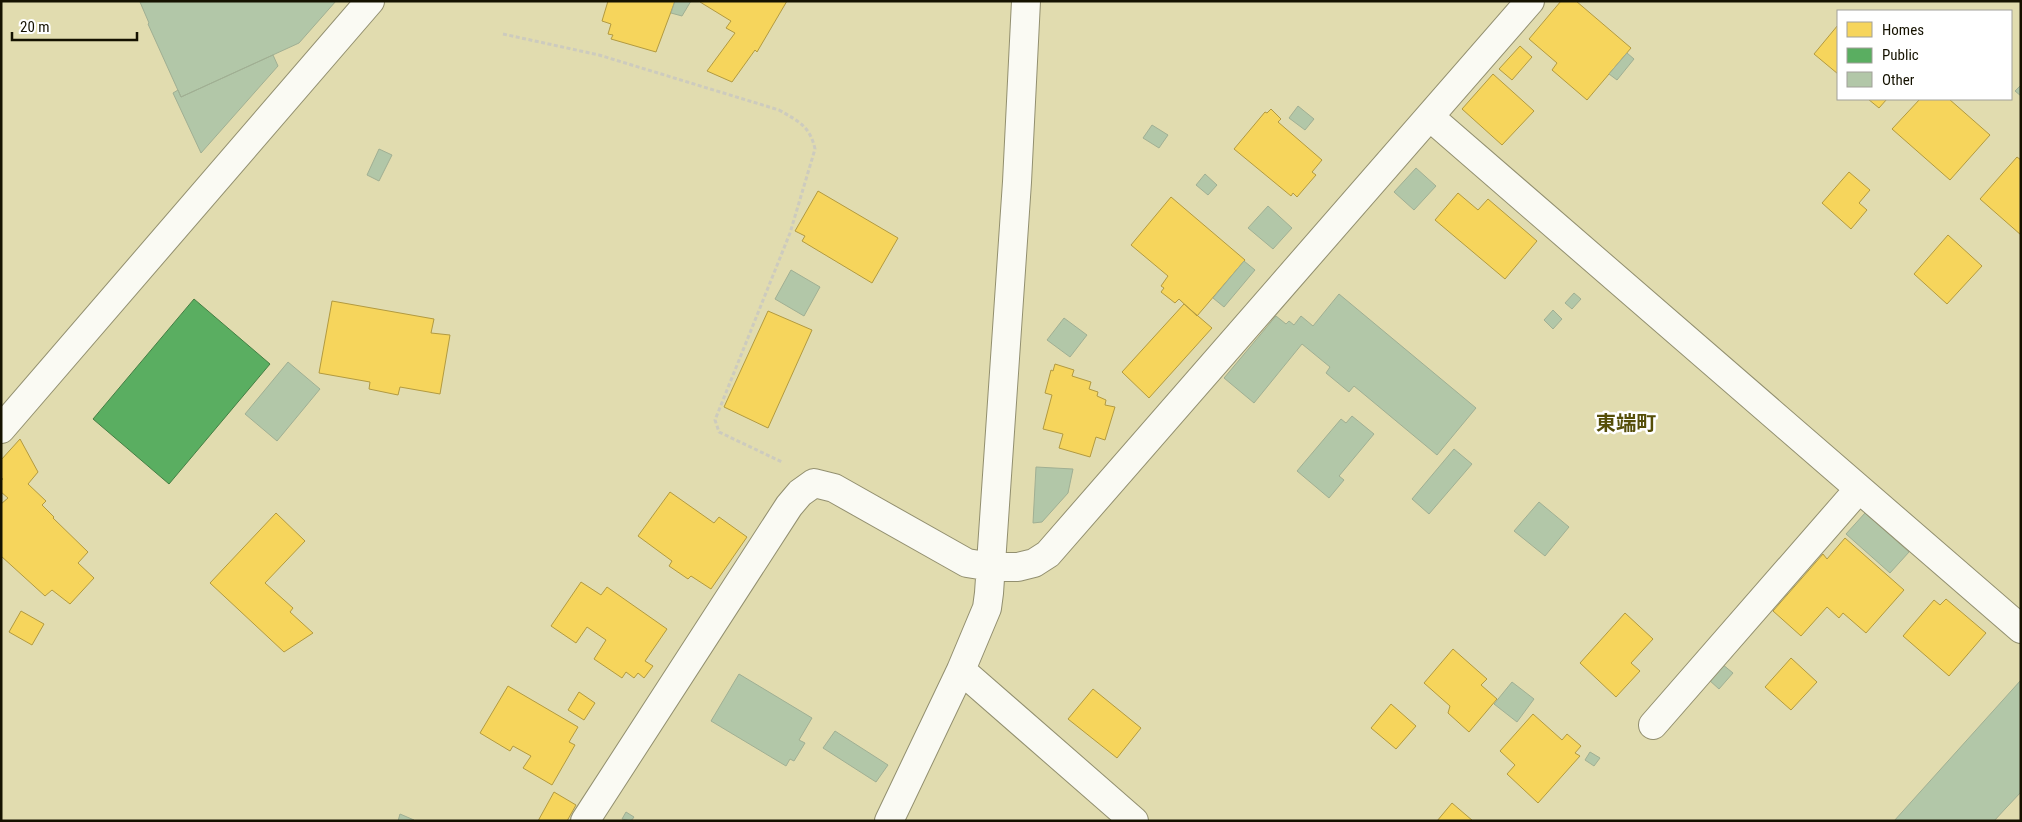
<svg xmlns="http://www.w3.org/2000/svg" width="2022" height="822" font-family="'Roboto Condensed','Noto Sans JP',sans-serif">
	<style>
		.homes { fill: #f6d55c; stroke: #b29a40 }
		.public { fill: #5aae61; stroke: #457f44 }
		.building { fill: #b2c7a8; stroke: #a0af93 }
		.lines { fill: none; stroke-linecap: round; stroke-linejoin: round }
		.minor-casing { stroke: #928f6f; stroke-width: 30 }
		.path { stroke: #cdcbbe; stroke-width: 3; stroke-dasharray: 4 2.5; stroke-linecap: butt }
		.minor { stroke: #fafaf3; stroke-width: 28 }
		.labels { text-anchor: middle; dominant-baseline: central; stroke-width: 5; stroke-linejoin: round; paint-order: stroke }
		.quarter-label { font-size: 20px; font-weight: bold; fill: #554e08; stroke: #fff }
	</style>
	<rect width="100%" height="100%" fill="#e1dcaf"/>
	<path class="homes" d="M608 1H675L656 52 611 39 613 35 608 34 611 24 602 21Z
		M701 1H787L757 52 755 50 732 82 707 71 735 33 726 28 731 21 700 2Z
		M1561 1H1576L1631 48 1587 100 1552 70 1557 63 1529 39Z
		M1838 25V74L1814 54Z
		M1520 46 1532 57 1512 80 1499 69Z
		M1493 74 1534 111 1502 145 1462 109Z
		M1868 99H1887L1879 108Z
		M1920 99H1949L1990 135 1950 180 1892 129Z
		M1271 109 1281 119 1278 122 1322 160 1312 172 1316 175 1297 197 1293 193 1291 196 1234 149 1265 112 1267 113Z
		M2017 157 2021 160V235L1980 199Z
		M1849 172 1870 190 1859 203 1867 210 1851 229 1822 203Z
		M818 191 898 238 872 283 802 241 805 236 795 231Z
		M1458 193 1478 210 1488 199 1537 241 1505 279 1435 220Z
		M1171 197 1245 260 1197 316 1179 299 1175 303 1161 292 1164 288 1161 286 1168 276 1131 245Z
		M1948 235 1982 266 1947 304 1914 274Z
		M332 301 434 319 431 333 450 335 440 394 400 387 398 395 369 389 370 382 319 373Z
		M1184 304 1212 328 1149 398 1122 372Z
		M768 311 812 330 768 428 724 407Z
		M1055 364 1074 370 1072 376 1091 382 1089 389 1098 392 1097 396 1106 400 1105 405 1115 407 1105 440 1096 437 1090 457 1059 448 1063 434 1043 429 1052 395 1045 393 1051 370 1053 371Z
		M20 439 38 472 28 484 46 501 42 505 54 517 53 518 88 552 78 563 94 578 70 604 52 590 45 596 1 556V504L8 498 1 492V481L3 479 1 477V460Z
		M670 492 714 523 719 517 747 537 711 589 691 576 688 579 669 566 672 561 638 536Z
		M276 513 305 541 265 583 293 608 290 612 313 633 284 652 210 583Z
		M1845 538 1904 590 1866 633 1843 613 1839 618 1827 607 1801 636 1773 611 1823 554 1827 559Z
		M581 582 601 595 607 587 667 629 645 661 653 666 644 678 638 673 634 678 626 672 622 678 594 659 606 640 587 627 576 643 551 626Z
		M1946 599 1986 633 1949 676 1903 636 1934 600 1940 605Z
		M21 611 44 624 32 645 9 632Z
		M1625 613 1653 639 1631 663 1640 671 1616 697 1580 663Z
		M1453 649 1487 679 1481 685 1497 699 1469 732 1448 713 1450 706 1424 683Z
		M1791 658 1817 682 1791 710 1765 687Z
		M508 686 578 727 569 742 575 745 552 785 523 768 531 756 513 746 510 751 480 733Z
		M1093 689 1141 728 1117 758 1068 719Z
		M579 692 595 703 584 720 568 710Z
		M1391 704 1416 726 1396 749 1371 728Z
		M1533 714 1562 740 1567 734 1581 746 1575 753 1580 756 1538 803 1507 774 1515 765 1500 751Z
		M554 792 576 805 567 821H538Z
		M1452 803 1473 821H1437Z"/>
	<path class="public" d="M194 299 270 364 169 484 93 419Z"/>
	<path class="building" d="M336 1 299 43 181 97 148 24 149 23 140 2Z
		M675 1H691L682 16 671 13Z
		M1627 53 1634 59 1617 80 1609 74Z
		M273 55 278 66 201 153 173 93 178 90 181 97Z
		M2021 85V96L2015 91Z
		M1298 106 1314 119 1305 130 1289 118Z
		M1152 125 1168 135 1159 148 1143 138Z
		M379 149 392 155 379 181 367 175Z
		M1416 168 1436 186 1414 210 1394 192Z
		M1205 174 1217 185 1208 195 1196 185Z
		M1268 206 1292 228 1273 249 1248 228Z
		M1244 261 1255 270 1224 307 1213 298Z
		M791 270 820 287 804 316 775 299Z
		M1574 293 1581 299 1572 309 1565 303Z
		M1339 294 1476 408 1437 455 1354 386 1349 392 1326 373 1330 367 1302 344 1254 403 1224 378 1276 316 1286 324 1289 321 1294 325 1301 316 1313 326Z
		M1553 310 1562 319 1553 329 1544 320Z
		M1064 318 1087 335 1070 357 1047 340Z
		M288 362 320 389 277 441 245 414Z
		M1352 416 1374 434 1339 476 1344 480 1329 498 1297 471 1341 419 1346 423Z
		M1454 449 1472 464 1429 514 1412 499Z
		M1036 467 1073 469 1068 493 1042 522 1033 523Z
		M1539 502 1569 527 1545 556 1514 531Z
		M1865 513 1909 552 1890 573 1846 534Z
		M1722 664 1733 673 1719 689 1709 680Z
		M739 674 812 718 799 740 805 743 794 761 790 759 786 766 711 721Z
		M2021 680V792L2006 808 1994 821H1894Z
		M1512 682 1534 699 1517 722 1494 704Z
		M835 731 888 765 876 782 823 748Z
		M1590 752 1600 758 1594 766 1585 760Z
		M626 812 634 817 631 821 622 819Z
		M400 814 414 820 398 821Z"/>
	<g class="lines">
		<defs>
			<path id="minor" d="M1430 117 2021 629
				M1 429 370 1
				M961 670 1134 821
				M1653 725 1858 490
				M585 821 789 506 800 493 814 483 834 488 967 563 992 567H1018L1034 563 1048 554 1530 1
				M889 821 961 670 987 608 989 593 1017 182 1026 1"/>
		</defs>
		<use href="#minor" class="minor-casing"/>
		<path class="path" d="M503 34 599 55 779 110C798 121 810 126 815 149L790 233 715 420 719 432 782 462"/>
		<use href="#minor" class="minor"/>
	</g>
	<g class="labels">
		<g class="quarter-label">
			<text x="1626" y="423">東端町</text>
		</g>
	</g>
	<rect width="2022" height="822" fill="none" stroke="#151200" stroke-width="5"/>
	<rect x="1837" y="10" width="175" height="90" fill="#ffffff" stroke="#a1a099"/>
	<rect x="1847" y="22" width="25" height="15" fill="#f6d55c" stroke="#a1a099"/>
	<text x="1882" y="35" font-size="15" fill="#151200">Homes</text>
	<rect x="1847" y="48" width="25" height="15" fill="#5aae61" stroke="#a1a099"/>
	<text x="1882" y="60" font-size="15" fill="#151200">Public</text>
	<rect x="1847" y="72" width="25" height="15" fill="#b2c7a8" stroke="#a1a099"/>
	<text x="1882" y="85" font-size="15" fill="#151200">Other</text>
	<path d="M12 32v8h125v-8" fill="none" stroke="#151200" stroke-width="2.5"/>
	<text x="20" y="32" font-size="15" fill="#151200" stroke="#ffffff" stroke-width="4" paint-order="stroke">20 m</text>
</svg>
